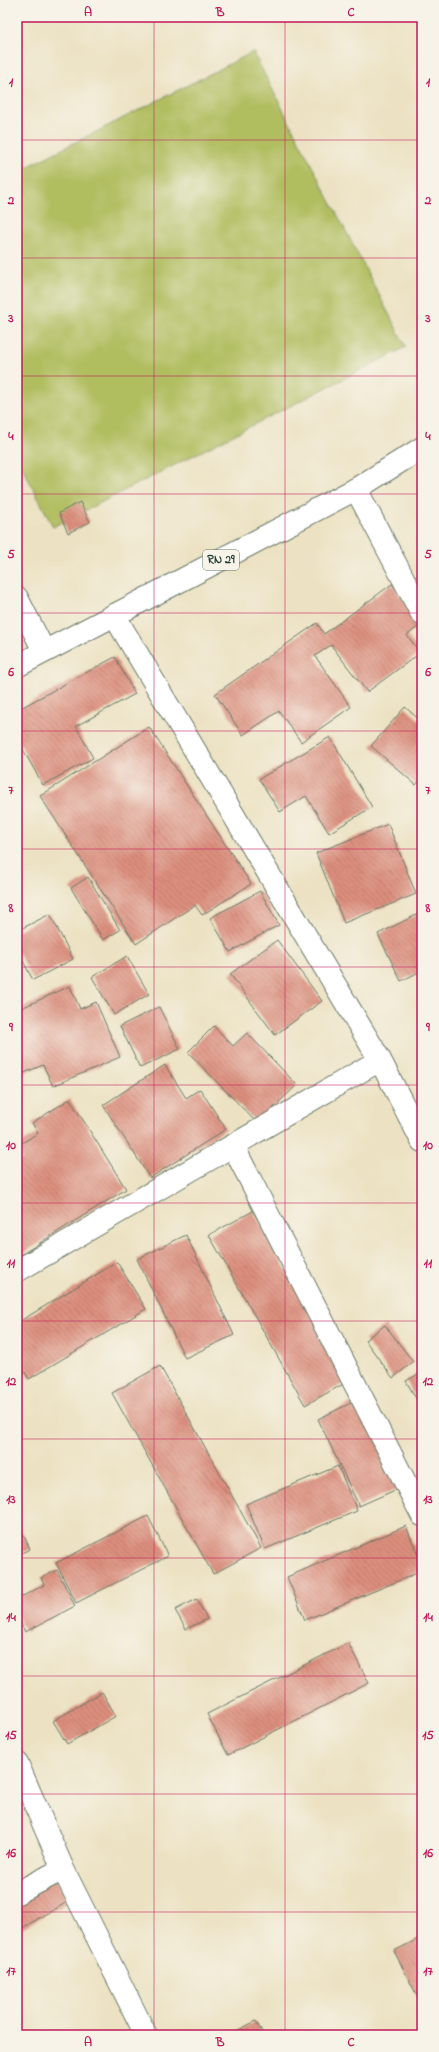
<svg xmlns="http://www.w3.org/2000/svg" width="439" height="2052" font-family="'Indie Flower',sans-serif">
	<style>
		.green { fill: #b1be60; stroke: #687e4a }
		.building { fill: url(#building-back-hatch) }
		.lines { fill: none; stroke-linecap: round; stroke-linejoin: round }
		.street-casing { stroke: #677766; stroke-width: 24 }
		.primary-casing { stroke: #677766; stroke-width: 24 }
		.street { stroke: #fff; stroke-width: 22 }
		.primary { stroke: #fff; stroke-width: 22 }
		.grid { fill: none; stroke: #c2185b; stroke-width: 1; stroke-opacity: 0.55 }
		.labels { text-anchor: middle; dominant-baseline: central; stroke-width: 3; stroke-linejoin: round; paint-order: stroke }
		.shield { fill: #f7f3e8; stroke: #60746a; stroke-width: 1 }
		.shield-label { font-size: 12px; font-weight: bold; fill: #1f3d34 }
		.neatline { fill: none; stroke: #c2185b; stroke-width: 1.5 }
		.grid-label { font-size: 13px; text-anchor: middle; font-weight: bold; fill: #c2185b }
	</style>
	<defs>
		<pattern id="building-back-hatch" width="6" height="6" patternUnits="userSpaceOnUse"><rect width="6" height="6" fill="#dd8f7e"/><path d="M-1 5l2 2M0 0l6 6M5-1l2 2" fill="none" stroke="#b37668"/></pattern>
	</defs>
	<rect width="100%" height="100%" fill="#f7f3e8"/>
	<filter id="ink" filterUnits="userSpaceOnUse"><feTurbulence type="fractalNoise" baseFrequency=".025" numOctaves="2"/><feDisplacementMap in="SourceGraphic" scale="8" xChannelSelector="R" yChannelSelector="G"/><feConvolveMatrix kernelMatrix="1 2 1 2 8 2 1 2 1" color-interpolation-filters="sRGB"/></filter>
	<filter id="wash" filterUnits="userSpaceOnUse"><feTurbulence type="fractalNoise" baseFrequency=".012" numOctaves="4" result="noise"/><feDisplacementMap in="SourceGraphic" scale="16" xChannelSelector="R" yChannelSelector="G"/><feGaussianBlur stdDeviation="0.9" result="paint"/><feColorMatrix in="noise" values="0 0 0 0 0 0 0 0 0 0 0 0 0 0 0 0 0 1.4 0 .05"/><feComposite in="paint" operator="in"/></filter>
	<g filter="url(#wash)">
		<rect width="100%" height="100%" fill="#ece2c3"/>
		<path class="green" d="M253 52 406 347 53 527 17 457V172Z"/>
		<g id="blocks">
			<path class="building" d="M80 502 90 522 68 533 59 513Z
				M392 584 422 624 407 635 420 653 367 692 331 645 315 656 351 707 301 742 279 711 243 735 215 694 317 623 324 634Z
				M115 657 135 694 76 726 93 758 43 785 17 739V710Z
				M405 707 422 722V778L416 785 371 746Z
				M149 727 251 884 202 915 195 905 136 944 40 796Z
				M330 737 372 807 329 833 306 796 280 812 259 779Z
				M388 824 416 894 344 923 316 853Z
				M88 877 120 930 103 940 71 888Z
				M260 891 279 925 230 952 210 918Z
				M422 912V974L421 971 401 981 378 934Z
				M50 914 73 959 33 980 17 950V931Z
				M277 940 322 1001 275 1035 230 974Z
				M127 956 149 994 114 1015 92 977Z
				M70 986 80 1009 96 1002 120 1057 53 1086 43 1065 17 1076V1010Z
				M159 1007 180 1049 140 1068 120 1026Z
				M214 1026 233 1046 247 1033 297 1085 257 1123 188 1052Z
				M165 1065 186 1098 200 1089 226 1129 150 1178 103 1105Z
				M70 1099 126 1189 19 1256 17 1253V1162L22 1159 17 1150V1146L38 1133 32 1123Z
				M253 1211 349 1381 305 1405 209 1235Z
				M186 1235 234 1335 185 1358 137 1259Z
				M117 1262 146 1309 29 1379 17 1359V1323Z
				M385 1325 413 1362 393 1378 365 1340Z
				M160 1366 261 1548 213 1574 112 1393Z
				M422 1372V1409L406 1381Z
				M361 1398 402 1487 359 1506 318 1419Z
				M338 1466 357 1511 265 1549 246 1504Z
				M148 1516 168 1556 76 1603 56 1563Z
				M17 1521 30 1549 17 1555Z
				M406 1526 422 1565V1571L305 1620 287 1577Z
				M57 1570 75 1606 25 1632 17 1616V1599L44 1585 41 1578Z
				M197 1599 207 1619 186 1629 175 1610Z
				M348 1643 369 1683 228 1755 207 1714Z
				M102 1692 116 1716 67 1744 53 1721Z
				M54 1875 69 1901 17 1931V1897Z
				M422 1937V2005L394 1951Z
				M256 2021 263 2035H229Z"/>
		</g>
	</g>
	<g filter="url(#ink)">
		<use href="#blocks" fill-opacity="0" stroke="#677766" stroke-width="1"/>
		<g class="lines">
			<defs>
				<path id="street" d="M356 489 422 614
					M17 598 44 651
					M114 615 380 1060 422 1141
					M233 1146 422 1515
					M17 1271 380 1060
					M17 1763 63 1869 146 2035
					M17 1893 63 1869"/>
				<path id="primary" d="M17 666 356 489 422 448"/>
			</defs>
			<use href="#street" class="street-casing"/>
			<use href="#primary" class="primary-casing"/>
			<use href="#street" class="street"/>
			<use href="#primary" class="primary"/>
		</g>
	</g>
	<path class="grid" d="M154 17V2035M285 17V2035M17 140H422M17 258H422M17 376H422M17 494H422M17 613H422M17 731H422M17 849H422M17 967H422M17 1085H422M17 1203H422M17 1321H422M17 1439H422M17 1558H422M17 1676H422M17 1794H422M17 1912H422"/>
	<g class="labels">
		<rect class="shield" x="203" y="550" width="36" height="20" rx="3"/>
		<g class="shield-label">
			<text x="221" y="560">RN 29</text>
		</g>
	</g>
	<rect width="439" height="2052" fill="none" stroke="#f7f3e8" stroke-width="44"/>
	<rect x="22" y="22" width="395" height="2008" class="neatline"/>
	<g class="grid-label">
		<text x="88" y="16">A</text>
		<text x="220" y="16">B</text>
		<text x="351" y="16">C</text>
		<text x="11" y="86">1</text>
		<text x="428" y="86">1</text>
		<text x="11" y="204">2</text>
		<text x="428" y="204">2</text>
		<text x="11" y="322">3</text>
		<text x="428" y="322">3</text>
		<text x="11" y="440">4</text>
		<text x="428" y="440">4</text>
		<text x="11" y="558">5</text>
		<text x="428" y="558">5</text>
		<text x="11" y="676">6</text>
		<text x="428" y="676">6</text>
		<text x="11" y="794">7</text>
		<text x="428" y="794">7</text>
		<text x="11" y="912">8</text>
		<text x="428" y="912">8</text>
		<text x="11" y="1031">9</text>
		<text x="428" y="1031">9</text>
		<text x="11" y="1149">10</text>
		<text x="428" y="1149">10</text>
		<text x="11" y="1267">11</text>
		<text x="428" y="1267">11</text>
		<text x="11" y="1385">12</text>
		<text x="428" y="1385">12</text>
		<text x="11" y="1503">13</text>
		<text x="428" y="1503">13</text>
		<text x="11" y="1621">14</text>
		<text x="428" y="1621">14</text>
		<text x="11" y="1739">15</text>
		<text x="428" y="1739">15</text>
		<text x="11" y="1857">16</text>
		<text x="428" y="1857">16</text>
		<text x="11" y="1975">17</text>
		<text x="428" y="1975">17</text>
		<text x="88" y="2046">A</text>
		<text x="220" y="2046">B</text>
		<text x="351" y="2046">C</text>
	</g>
</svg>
